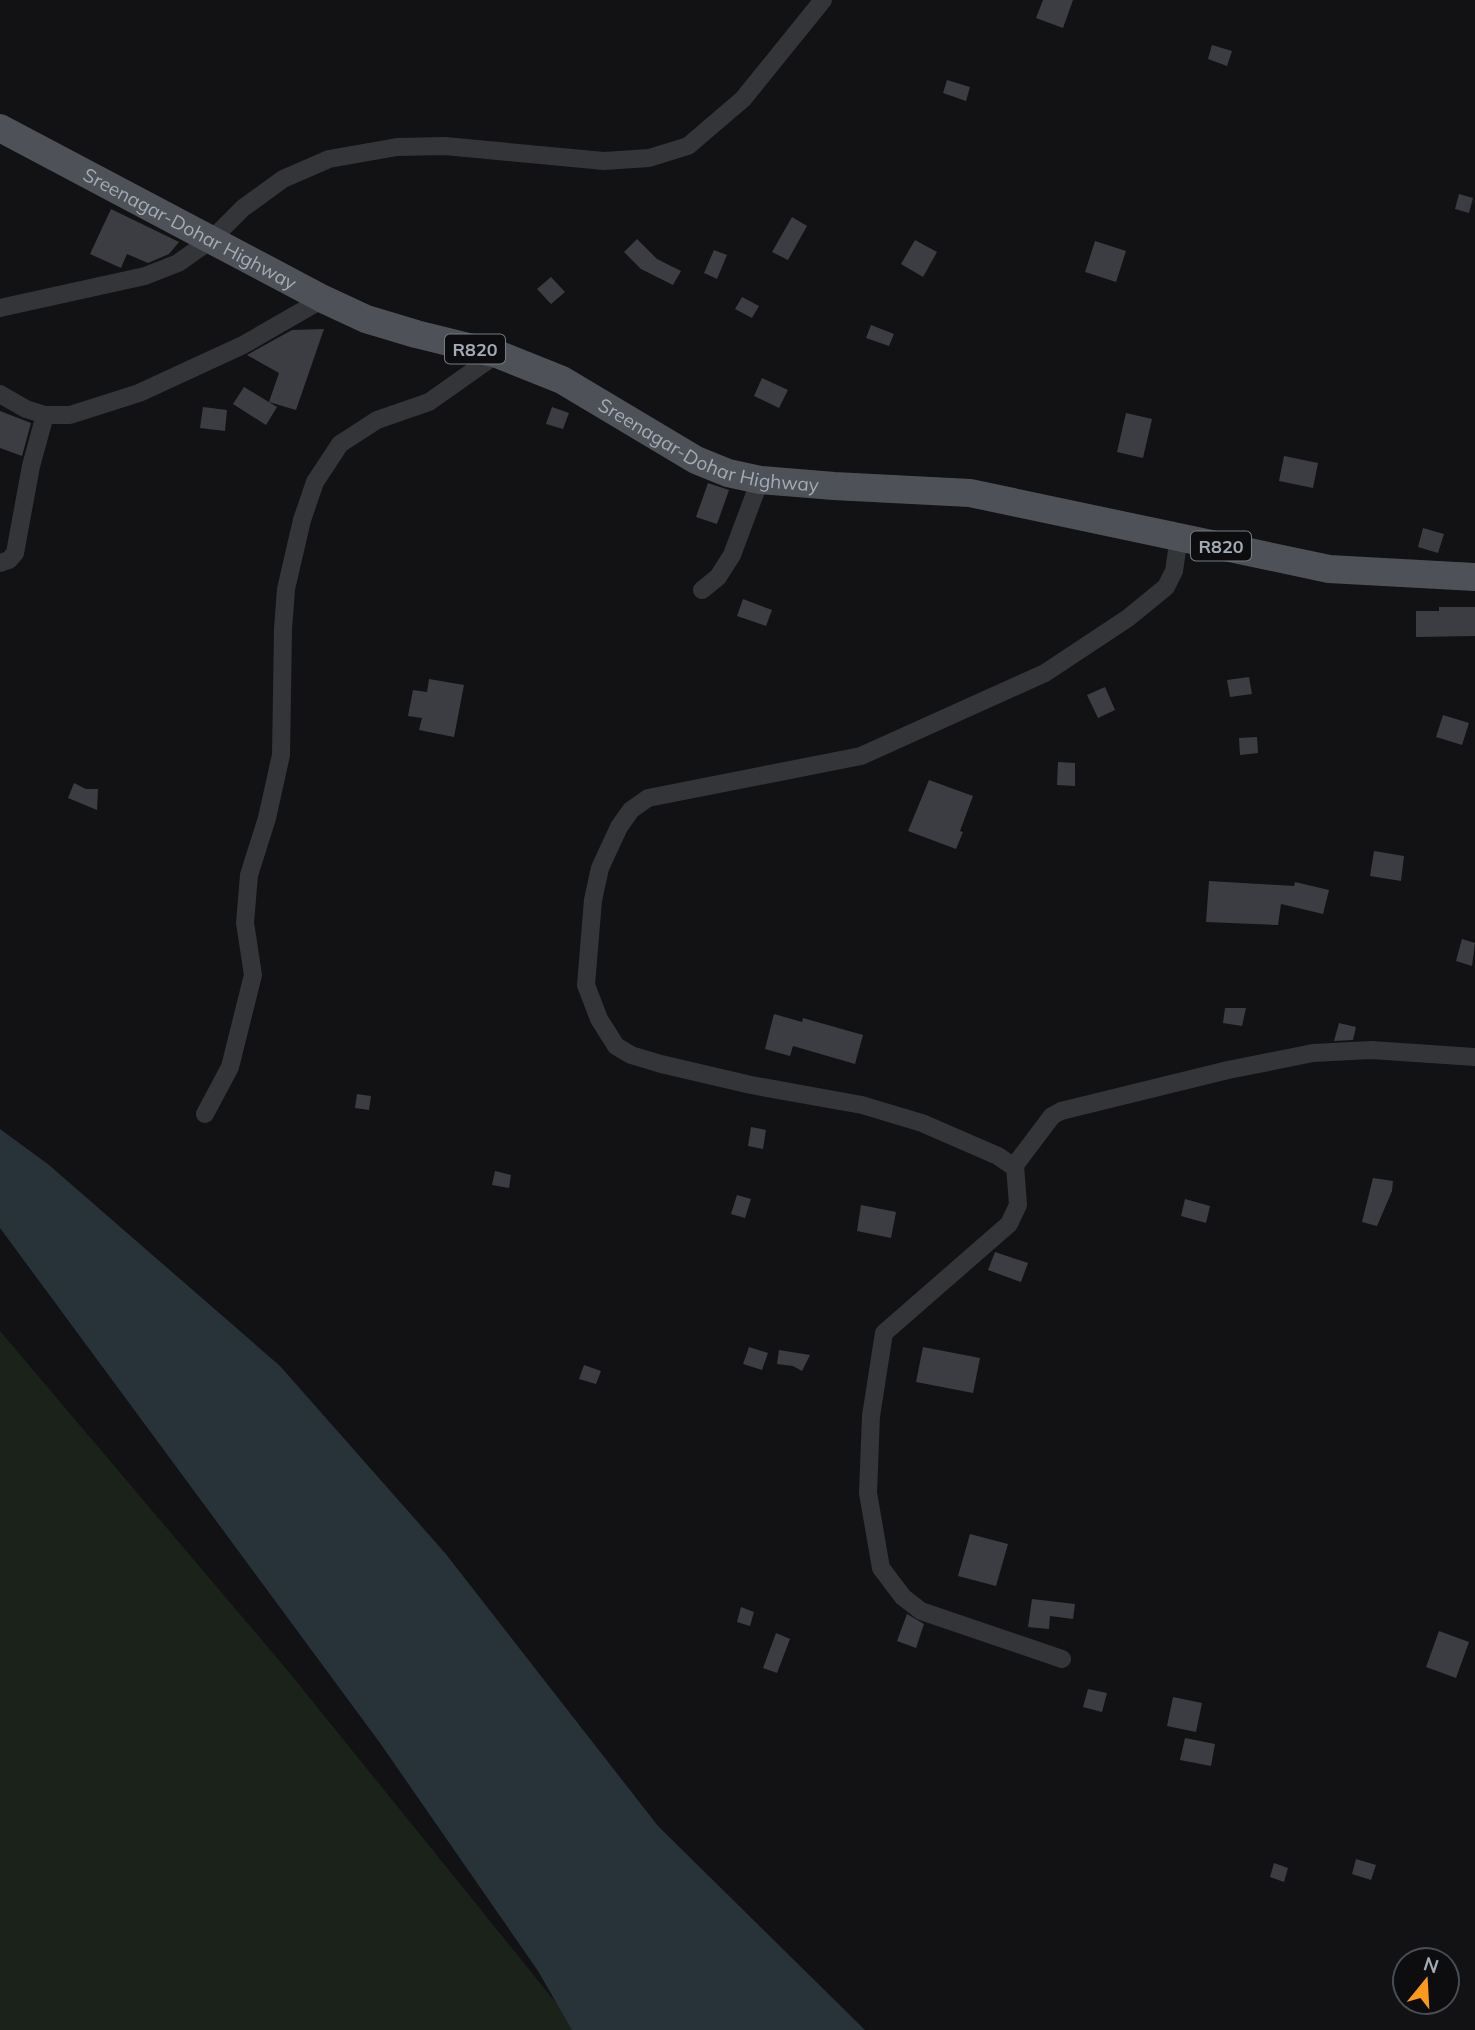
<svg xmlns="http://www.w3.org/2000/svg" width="1475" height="2030" font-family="Mulish,sans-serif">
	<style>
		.green { fill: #1a221a }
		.water { fill: #273339 }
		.building { fill: #3c3d42 }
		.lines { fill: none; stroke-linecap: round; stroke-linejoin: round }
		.street { stroke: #333539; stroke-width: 18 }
		.primary { stroke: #4e5258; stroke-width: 28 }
		.labels { text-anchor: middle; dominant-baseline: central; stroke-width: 6; stroke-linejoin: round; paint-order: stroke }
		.shield { fill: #0d0d0f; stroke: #757c84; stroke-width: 2 }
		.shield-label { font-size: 18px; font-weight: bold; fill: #a2abb6 }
		.street-label { font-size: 19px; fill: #a2abb6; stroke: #0d0d0f }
	</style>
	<rect width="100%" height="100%" fill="#121214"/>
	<path class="green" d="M0 1331 288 1671 578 2030H0Z"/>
	<path class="water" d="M0 1129 49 1165 280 1366 445 1553 658 1826 865 2030H572L538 1971 380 1743 0 1228Z"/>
	<path class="building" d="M1043 0H1073L1063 28 1036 18Z
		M1212 45 1232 51 1227 66 1208 59Z
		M947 80 970 87 966 101 943 93Z
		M1459 194 1473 198 1469 213 1455 209Z
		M111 209 179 242 169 254 148 263 127 254 121 268 90 254Z
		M792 217 807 226 788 260 772 252Z
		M637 239 657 259 681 271 673 285 641 269 624 252Z
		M915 240 937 252 923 277 901 264Z
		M1095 241 1126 251 1116 282 1085 272Z
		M714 250 727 255 717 279 704 273Z
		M551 277 565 292 551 304 537 289Z
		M742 297 759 306 752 318 735 309Z
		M871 325 894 334 889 346 866 338Z
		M324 329 296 410 269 402 279 373 247 355 292 330Z
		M762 378 788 390 779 408 754 396Z
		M244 387 277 407 266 425 233 404Z
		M203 407 227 410 225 431 200 428Z
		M552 407 569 413 563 429 546 424Z
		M0 411 31 423 22 456 0 448Z
		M1126 413 1152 419 1143 458 1117 452Z
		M1284 456 1318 463 1313 488 1279 481Z
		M708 483 729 490 717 524 696 517Z
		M1423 528 1444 534 1438 553 1418 547Z
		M743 599 772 610 766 626 737 616Z
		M1439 607H1475V636L1416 637V611H1439Z
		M1249 677 1252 694 1230 697 1227 680Z
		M429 679 464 685 454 737 419 730 422 718 408 716 413 690 427 692Z
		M1105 687 1115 710 1098 718 1087 695Z
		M1443 715 1469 723 1462 745 1436 737Z
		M1257 737 1258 753 1240 755 1239 738Z
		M1058 762 1075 763V786L1057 785Z
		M929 780 973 796 960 831 963 832 956 849 908 831Z
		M74 783 86 789H98L97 810 68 798Z
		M1374 851 1404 856 1401 881 1370 876Z
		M1209 881 1294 886 1295 882 1329 890 1323 914 1281 904 1278 925 1206 922Z
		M1462 939 1475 943 1472 966 1456 961Z
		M1225 1008H1246L1242 1026 1223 1023Z
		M774 1014 802 1022 803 1018 863 1035 855 1064 793 1046 790 1056 765 1049Z
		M1339 1023 1356 1027 1353 1040 1334 1041Z
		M357 1094 371 1096 369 1110 355 1108Z
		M751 1127 766 1130 763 1149 748 1146Z
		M495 1171 511 1175 509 1188 492 1185Z
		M1373 1178 1393 1181 1392 1191 1377 1226 1362 1222Z
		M737 1195 751 1199 745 1218 731 1214Z
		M1185 1199 1210 1206 1206 1223 1181 1216Z
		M861 1205 896 1212 891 1238 857 1231Z
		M995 1252 1028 1263 1021 1282 988 1270Z
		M749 1347 768 1353 762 1370 743 1364Z
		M923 1347 980 1358 973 1393 916 1382Z
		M779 1350 810 1355 802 1371 793 1366 777 1364Z
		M584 1365 601 1371 596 1384 579 1379Z
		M970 1534 1008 1544 996 1586 958 1576Z
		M1032 1599 1075 1604 1073 1619 1050 1616 1049 1629 1028 1627Z
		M741 1607 754 1612 750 1626 737 1622Z
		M907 1614 924 1624 916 1648 897 1641Z
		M1439 1631 1469 1642 1456 1678 1426 1667Z
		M776 1633 790 1639 777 1673 763 1668Z
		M1088 1689 1107 1693 1102 1712 1083 1707Z
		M1173 1697 1202 1703 1196 1732 1167 1726Z
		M1185 1738 1215 1744 1211 1766 1180 1760Z
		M1356 1859 1376 1865 1371 1880 1352 1874Z
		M1274 1863 1288 1868 1284 1882 1270 1877Z"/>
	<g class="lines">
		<path class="street" d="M0 308 145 276 178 263 211 240 243 208 283 179 329 159 397 147 445 146 604 161 649 158 688 146 743 99 823 0
			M0 394 26 409 45 415H70L139 393 243 345 323 299
			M0 563 9 560 15 553 31 466 45 415
			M702 590 718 577 732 555 760 480
			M205 1114 230 1067 253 975 245 923 249 875 267 818 281 755 283 629 286 589 302 520 315 482 340 444 377 420 429 402 497 354
			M1014 1167 998 1156 922 1123 862 1105 751 1085 661 1064 631 1055 616 1046 599 1019 586 985 593 900 600 868 619 827 631 810 648 798 861 756 1045 673 1128 618 1166 587 1174 571 1179 537
			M1062 1659 921 1611 903 1597 881 1568 868 1493 871 1416 884 1333 1009 1224 1018 1205 1015 1165 1052 1116 1061 1111 1228 1070 1313 1053 1371 1050 1475 1057"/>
		<path class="primary" id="s1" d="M0 128 323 299 366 319 416 334 497 354 562 380 696 460 728 473 760 480 834 486 970 493 1329 569 1475 577"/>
	</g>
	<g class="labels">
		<g class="shield">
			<rect x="445" y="334.5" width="60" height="29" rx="5"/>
			<rect x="1191" y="531.5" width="60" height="29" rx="5"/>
		</g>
		<g class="shield-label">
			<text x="475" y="349">R820</text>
			<text x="1221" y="546">R820</text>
		</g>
		<g class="street-label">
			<text stroke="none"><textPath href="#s1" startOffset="215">Sreenagar-Dohar Highway</textPath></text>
			<text stroke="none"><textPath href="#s1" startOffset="782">Sreenagar-Dohar Highway</textPath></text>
		</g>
	</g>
	<g transform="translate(1426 1981) rotate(18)"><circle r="33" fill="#0d0d0f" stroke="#494c52" stroke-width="2"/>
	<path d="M0-5L12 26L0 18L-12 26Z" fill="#ff981f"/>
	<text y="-10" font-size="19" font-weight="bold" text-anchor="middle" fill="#a2abb6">N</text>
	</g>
</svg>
